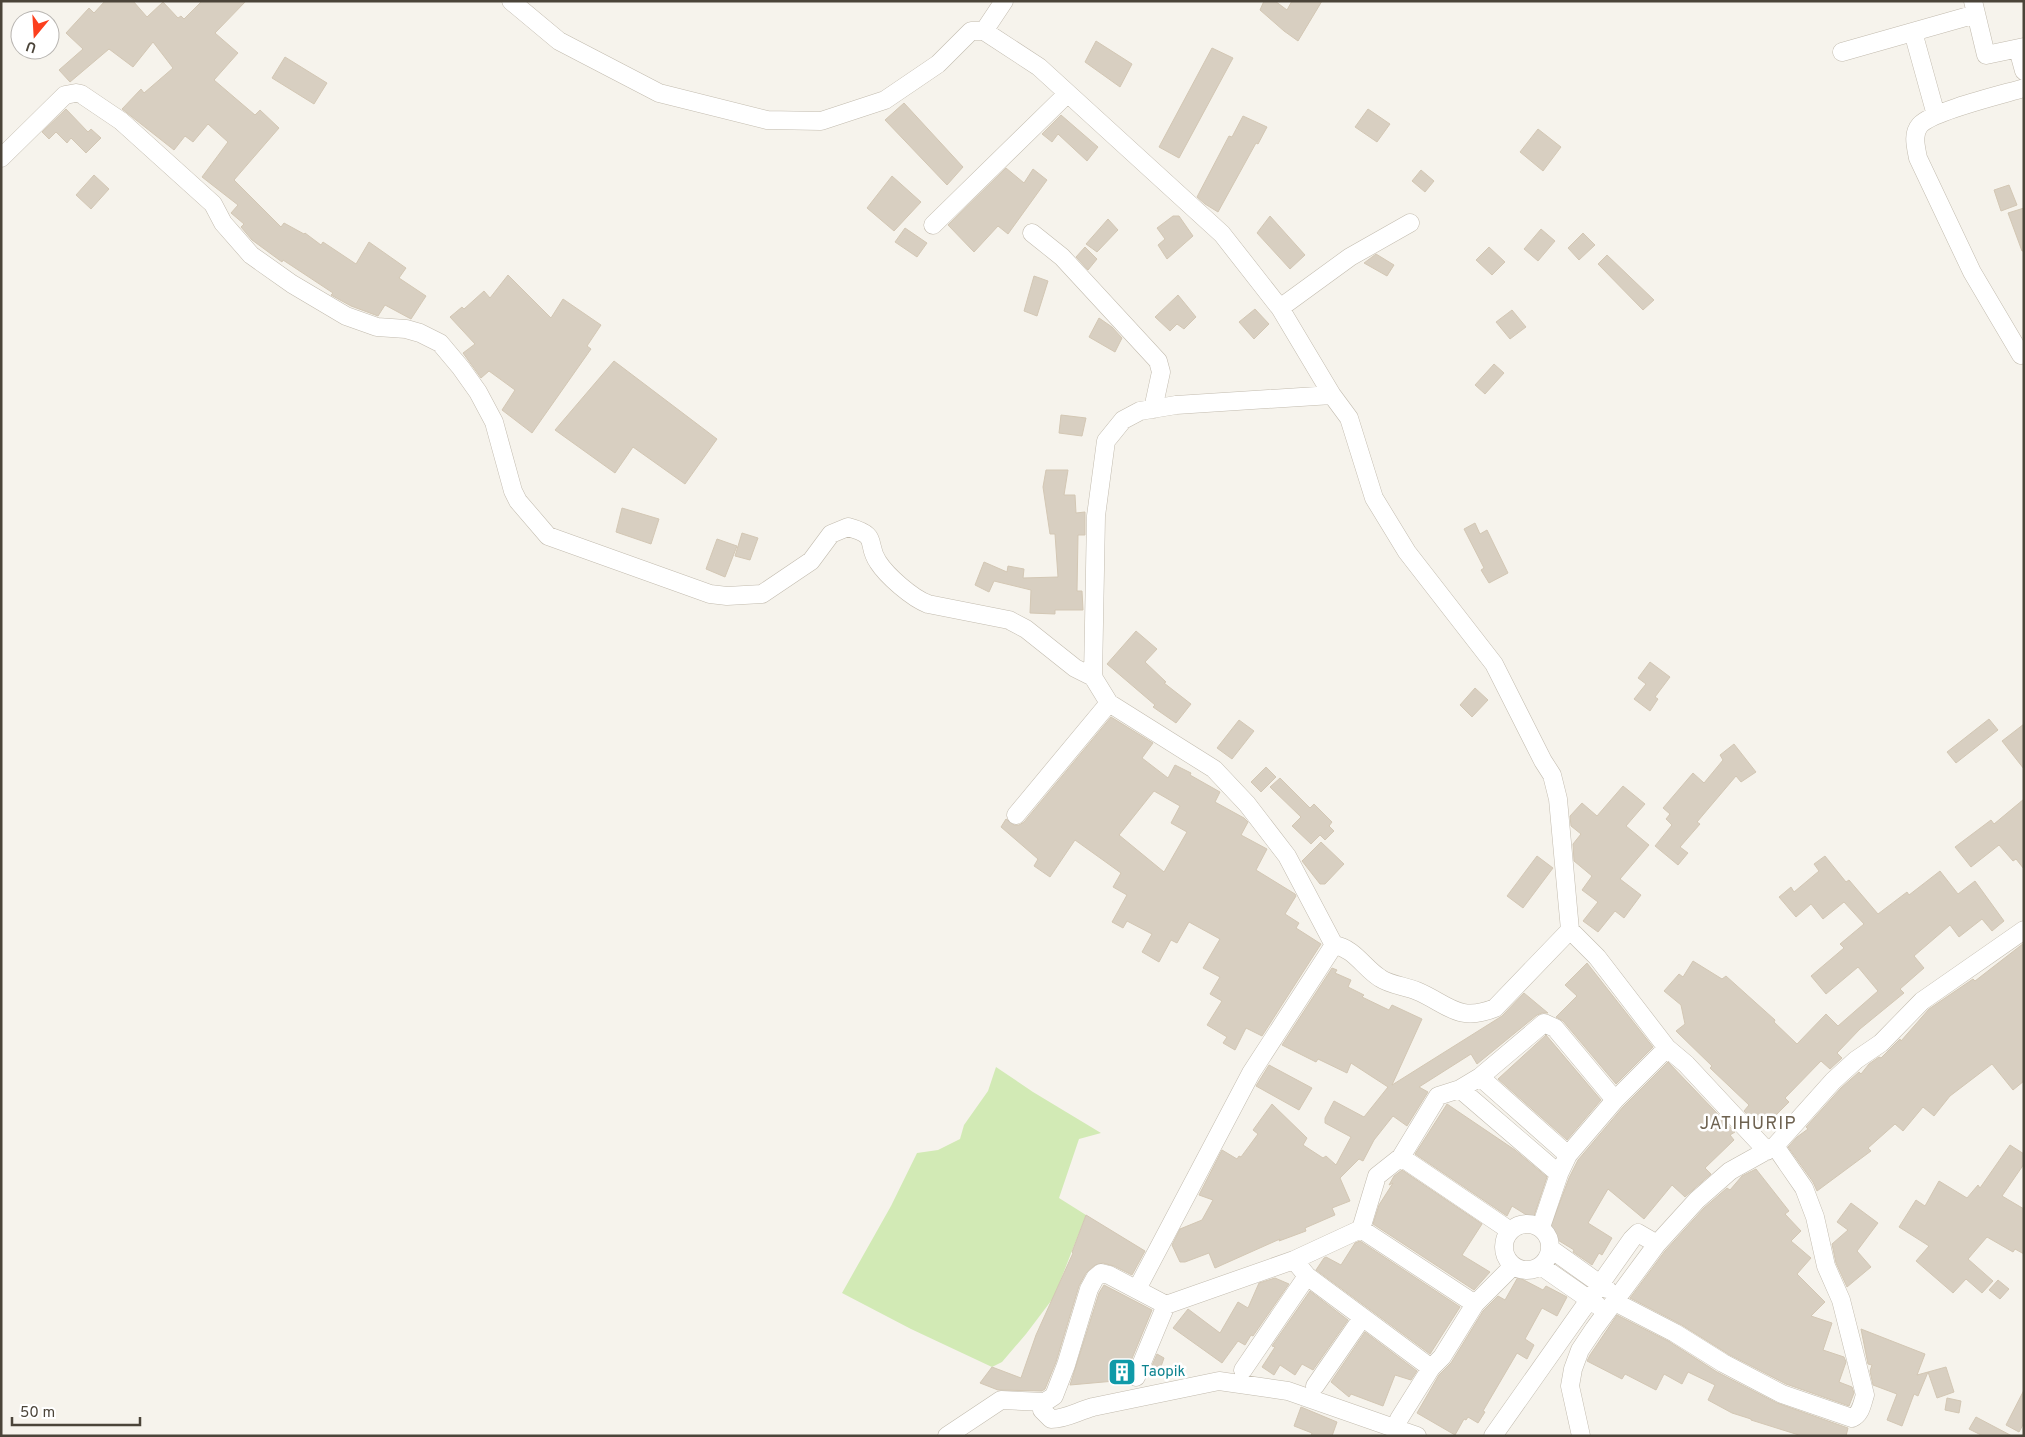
<svg xmlns="http://www.w3.org/2000/svg" width="2025" height="1437" font-family="Overpass,sans-serif">
	<style>
		.green { fill: #d2eab5 }
		.building { fill: #d8cfc1; stroke: #d3c7b4; fill-rule: evenodd }
		.lines { fill: none; stroke-linecap: round; stroke-linejoin: round }
		.minor-casing { stroke: #c2bbae; stroke-width: 19 }
		.minor { stroke: #fff; stroke-width: 18 }
		.labels { text-anchor: middle; dominant-baseline: central; stroke-width: 5; stroke-linejoin: round; paint-order: stroke }
		.culture-label { font-size: 15px; fill: #0d838f; stroke: #fff; text-anchor: start }
		.quarter-label { font-size: 18px; letter-spacing: 1px; fill: #6e6250; stroke: #fff }
	</style>
	<rect width="100%" height="100%" fill="#f6f3ec"/>
	<path class="green" d="M996 1067 1033 1092 1101 1133 1079 1139 1059 1198 1086 1215 1054 1297 1026 1334 1002 1362 992 1367 911 1329 842 1293 891 1206 917 1153 938 1150 960 1139 964 1125 988 1091Z"/>
	<path class="building" d="M105 1H133L147 17 163 2 178 18 181 16 184 19 202 1H246L215 33 238 53 214 80 255 115 260 110 279 128 234 180 281 227 284 223 304 234 305 233 321 245 323 242 356 264 369 242 406 268 399 278 426 296 411 319 385 305 378 316 351 306 331 295 333 293 283 260 282 262 252 240 241 227 244 224 231 213 238 205 202 177 228 142 208 124 193 142 185 136 174 150 122 109 141 89 144 93 173 68 153 42 133 67 109 49 70 82 59 70 83 49 66 33 89 8 94 13Z
		M1264 1H1275L1287 10 1292 1H1322L1298 41 1284 31 1260 10Z
		M1096 41 1132 64 1120 87 1085 62Z
		M1212 48 1233 58 1179 158 1159 147Z
		M285 57 327 83 314 104 272 78Z
		M904 103 963 167 947 185 885 120Z
		M66 109 88 132 91 129 101 138 86 153 71 138 67 143 56 132 49 139 42 132Z
		M1368 109 1390 124 1377 142 1355 127Z
		M1061 115 1098 147 1087 161 1058 134 1052 142 1042 134Z
		M1243 116 1267 127 1258 144 1256 143 1218 212 1205 204 1197 197 1229 136 1232 137Z
		M1538 129 1561 147 1543 171 1520 152Z
		M1006 168 1024 183 1033 169 1047 180 1008 234 998 226 974 252 948 225Z
		M1421 170 1434 181 1425 192 1412 181Z
		M94 175 109 189 91 209 76 195Z
		M892 176 921 202 894 231 867 208Z
		M2009 185 2017 205 2001 211 1994 190Z
		M2024 208V251H2022L2008 213Z
		M1173 216H1179L1193 236 1167 259 1158 245 1165 239 1157 228Z
		M1270 216 1305 255 1290 269 1257 233Z
		M1108 219 1118 230 1097 252 1086 244Z
		M905 228 927 243 917 257 895 242Z
		M1541 229 1555 241 1538 261 1524 249Z
		M1583 233 1595 245 1579 260 1568 248Z
		M1085 247 1097 259 1088 270 1076 257Z
		M1489 247 1505 262 1492 275 1476 260Z
		M1376 254 1394 265 1387 276 1364 263Z
		M1607 255 1654 300 1643 310 1598 264Z
		M508 275 551 318 563 299 601 325 587 346 591 349 532 433 502 410 515 390 489 371 481 378 463 353 475 344 450 317 462 307 464 309 484 291 490 298Z
		M1034 276 1048 281 1037 316 1024 311Z
		M1178 295 1196 317 1184 329 1177 324 1170 331 1155 317Z
		M1255 309 1269 324 1254 339 1239 322Z
		M1512 310 1526 327 1510 339 1496 322Z
		M1099 318 1112 327 1122 338 1115 352 1089 337Z
		M614 361 717 439 685 484 633 447 615 473 555 430Z
		M1494 364 1504 373 1485 394 1475 385Z
		M1061 415 1086 418 1082 436 1059 433Z
		M1046 470H1068L1064 495H1075L1076 513 1085 512V535H1078L1077 591H1082L1083 610H1055V614L1030 613 1031 590 994 581 989 592 975 585 984 562 1007 572 1008 566 1024 569 1023 578 1058 577 1055 534H1050L1043 487Z
		M622 508 659 519 651 544 616 532Z
		M1475 523 1480 534 1487 530 1508 573 1489 583 1481 570 1484 568 1464 529Z
		M742 533 758 538 750 560 735 556Z
		M717 539 737 546 725 577 706 569Z
		M1136 631 1157 649 1145 662 1166 682 1164 683 1191 704 1176 723 1153 707 1155 705 1107 664Z
		M1650 662 1670 677 1655 697 1658 699 1650 711 1634 699 1646 684 1638 678Z
		M1475 688 1488 700 1472 717 1460 705Z
		M1111 717 1153 743 1142 758 1168 778 1175 765 1191 773 1190 775 1220 792 1215 802 1244 818 1248 822 1241 835 1267 849 1256 870 1295 894 1296 896 1285 914 1299 923 1296 928 1321 944 1262 1036 1246 1028 1235 1050 1223 1043 1227 1037 1207 1025 1222 1001 1210 994 1220 977 1203 968 1220 939 1189 922 1177 943 1171 940 1159 962 1142 952 1152 934 1127 921 1123 928 1112 922 1127 895 1113 887 1121 873 1075 840 1050 877 1034 866 1038 859 1001 827 1006 819 1014 825H1019L1024 822ZM1154 791 1180 806 1171 823 1187 832 1164 872 1119 835Z
		M1989 719 1998 730 1956 763 1947 752Z
		M1239 720 1254 731 1232 759 1217 748Z
		M2024 724V769L2002 741Z
		M1734 744 1756 772 1741 782 1736 776 1697 822 1700 824 1680 847 1688 853 1678 865 1655 846 1672 825 1666 819 1670 814 1663 808 1693 773 1704 783 1723 760 1720 755Z
		M1266 767 1276 777 1261 792 1251 782Z
		M1280 778 1310 808 1314 804 1332 822 1329 826 1334 831 1325 840 1320 835 1311 844 1292 826 1301 817 1270 787Z
		M1623 786 1645 804 1626 826 1649 845 1620 879 1641 895 1624 918 1615 911 1598 932 1583 921 1598 902 1582 890 1592 876 1574 861 1573 844 1581 834 1571 826 1570 816 1582 803 1597 816Z
		M2024 799V869L2016 859 2013 861 1999 845 1971 867 1955 847 1991 820 1994 824Z
		M1321 842 1344 864 1325 884H1320L1302 861Z
		M1537 856 1553 868 1523 908 1507 896Z
		M1825 856 1846 882 1849 880 1878 914 1907 892 1909 895 1940 871 1958 894 1975 881 2004 921 1992 931 1982 919 1959 937 1950 925 1914 956 1924 968 1900 989 1904 993 1860 1029 1837 1053 1842 1058 1830 1069 1821 1061 1785 1098 1789 1102 1765 1126 1757 1119 1755 1122 1744 1111 1749 1105 1710 1068 1712 1066 1676 1031 1685 1024 1681 1005 1664 991 1679 974 1683 977 1693 961 1722 979 1726 976 1775 1020 1774 1022 1797 1044 1826 1014 1838 1026 1878 991 1858 967 1826 994 1811 976 1844 948 1840 944 1864 924 1844 902 1823 919 1811 904 1796 917 1779 897 1791 887 1794 892 1819 871 1814 864Z
		M2024 943V1081L2013 1090 1992 1064 1950 1096 1934 1116 1923 1107 1903 1131 1895 1124 1868 1148 1871 1151 1817 1191 1813 1182 1788 1147 1797 1137 1808 1129 1806 1127 1841 1088 1859 1072 1861 1074 1869 1064 1879 1057 1881 1058 1900 1039 1901 1041 1929 1009 1973 979 1975 981Z
		M1587 963 1653 1047 1616 1084 1563 1021 1556 1017 1577 996 1565 985Z
		M1332 968 1337 970 1335 973 1351 980 1348 987 1364 995 1362 997 1389 1010 1392 1005 1422 1019 1392 1085 1502 1016 1524 993 1548 1013H1542L1537 1015 1477 1064 1471 1054 1419 1087 1428 1092 1407 1126 1393 1116 1374 1140 1363 1161 1359 1159 1340 1178 1350 1201 1332 1208 1335 1215 1305 1228 1306 1231 1279 1241 1280 1239 1215 1268 1209 1253 1185 1262H1180L1172 1245 1180 1229 1202 1220 1213 1200 1199 1195 1222 1150 1237 1159 1239 1156 1241 1157 1258 1134 1253 1130 1272 1104 1307 1138 1303 1145 1323 1158 1326 1156 1336 1165 1351 1137 1325 1123V1118L1334 1101 1364 1117 1388 1087 1351 1063 1347 1073 1318 1059 1316 1062 1282 1045Z
		M1546 1035 1601 1100 1567 1140 1498 1079Z
		M1668 1062 1735 1132 1730 1135 1734 1140 1705 1168 1711 1174 1685 1197 1672 1185 1644 1219 1608 1189 1588 1223 1612 1238 1602 1255 1599 1253 1592 1265 1573 1252 1574 1250 1548 1234 1569 1178 1578 1160 1623 1107Z
		M1269 1065 1312 1088 1299 1110 1256 1086Z
		M1447 1104 1515 1150 1547 1177 1533 1219 1512 1206 1507 1216 1415 1154Z
		M2010 1145 2024 1154V1164L2002 1196 2024 1209V1254L2015 1249 2013 1252 1987 1237 1968 1259 1993 1281 1982 1293 1966 1279 1953 1293 1916 1261 1929 1246 1899 1227 1916 1200 1925 1206 1939 1181 1967 1198 1978 1185 1980 1188Z
		M1756 1169 1789 1211 1785 1214 1801 1231 1791 1241 1811 1258 1797 1274 1825 1302 1811 1316 1832 1323 1823 1350 1844 1357 1846 1362 1839 1382 1852 1387 1854 1393 1849 1406 1786 1384 1728 1354 1680 1324 1630 1298 1665 1251 1704 1208 1727 1188 1730 1190 1742 1176Z
		M1402 1170 1482 1224 1462 1255 1490 1272 1474 1290 1373 1224 1379 1205 1393 1183 1389 1185 1394 1176Z
		M1851 1203 1878 1223 1857 1251 1871 1267 1847 1287 1836 1263 1832 1244 1848 1230 1837 1222Z
		M1086 1215 1145 1251 1132 1275 1114 1266 1103 1263 1095 1265 1086 1273 1079 1286 1056 1362 1045 1389 1042 1391 998 1390 980 1383 992 1367 1021 1378 1036 1335 1073 1253 1072 1252Z
		M1360 1241 1460 1307 1430 1354 1316 1270 1324 1258 1326 1257 1341 1265 1355 1243Z
		M1518 1277 1543 1290 1546 1286 1567 1297 1557 1316 1542 1308 1525 1339 1534 1345 1527 1359 1517 1353 1483 1411 1485 1412 1478 1423 1468 1417 1466 1420 1464 1419 1455 1435 1417 1413 1439 1375 1451 1363 1483 1311 1498 1296 1505 1300Z
		M1275 1278 1289 1284 1253 1336 1251 1335 1245 1345 1238 1341 1222 1363 1173 1328 1188 1309 1220 1333 1238 1302 1248 1308 1259 1283Z
		M1998 1280 2009 1289 2000 1299 1989 1290Z
		M1104 1285 1152 1310 1126 1373V1380L1070 1385 1099 1293Z
		M1310 1291 1348 1320 1313 1370 1302 1364 1295 1375 1280 1365 1274 1375 1262 1367 1275 1347 1272 1346Z
		M1617 1315 1670 1342 1717 1372 1777 1403 1848 1428 1846 1436H1802L1751 1420V1419L1732 1413 1708 1400 1715 1385 1688 1372 1682 1384 1664 1374 1656 1390 1625 1374 1622 1379 1587 1361 1590 1355Z
		M1861 1329 1925 1354 1917 1375 1928 1372 1918 1396 1914 1394 1902 1426 1887 1420 1897 1394 1873 1385 1870 1371 1872 1365 1868 1364Z
		M1365 1332 1417 1371 1411 1380 1395 1375 1383 1406 1351 1394 1349 1397 1331 1382Z
		M1157 1354 1164 1358 1158 1375 1147 1377Z
		M1946 1367 1954 1392 1937 1398 1928 1372Z
		M2024 1390V1423L2019 1432 2006 1425Z
		M1947 1398 1961 1401 1959 1413 1945 1410Z
		M1301 1407 1337 1422 1332 1436H1311L1312 1433 1294 1426Z
		M1976 1417 2012 1436H1983L1969 1429Z"/>
	<g class="lines">
		<defs>
			<path id="minor" d="M511 1 559 41 659 93 767 120 821 121 885 100 938 64 971 31H984L1039 67 1222 234 1280 308 1332 395 1349 418 1374 498 1407 552 1494 664 1543 761 1552 775 1558 799 1570 930 1597 957 1667 1048 1686 1064 1767 1151
				M1973 1 1986 55 2024 47
				M984 31 1004 1
				M1913 32 1936 115
				M2018 49 2024 71
				M1842 52 1976 14
				M1 158 65 95 76 93 81 94 121 121 213 204 223 223 251 255 292 284 346 316 377 327 406 329 420 333 440 343 461 368 478 392 494 422 513 491 518 501 548 536 710 594 727 596 762 594 811 561 831 534 848 527C881 536 865 543 878 562 887 576 912 598 928 604L1009 620 1026 629 1075 668 1093 677
				M933 225 1067 94
				M1032 233 1062 257 1158 361 1161 372 1153 409
				M1280 308 1350 257 1410 223
				M2021 355 1972 272 1918 158C1916 147 1912 134 1920 125 1932 111 2004 94 2024 88
				M1332 395 1176 405 1140 411 1123 420 1106 441 1096 516 1093 677 1109 703 1214 769 1247 804 1287 856 1334 945C1354 948 1364 968 1380 978 1390 985 1405 986 1417 991 1448 1004 1458 1023 1495 1008L1570 930
				M1016 815 1109 703
				M1480 1077 1568 1155
				M1460 1089 1559 1174
				M1401 1157 1509 1230
				M1504 1247a23 23 0 1 1 46 0a23 23 0 1 1-46 0Z
				M1541 1227 1559 1174 1568 1155 1615 1100 1667 1048
				M1361 1229 1377 1176 1401 1157 1438 1096 1460 1089 1480 1077 1544 1023 1555 1028 1615 1100
				M1551 1249 1607 1289
				M1294 1260 1361 1229 1475 1304
				M1541 1266 1597 1305
				M1137 1289 1251 1073 1334 945
				M1615 1302 1675 1333 1723 1363 1782 1394 1852 1418C1861 1414 1862 1404 1865 1395L1841 1300 1826 1266 1815 1217 1804 1188 1775 1146
				M1243 1370 1307 1276
				M1136 1377 1166 1305 1294 1260 1307 1276 1431 1368 1442 1357 1475 1304 1513 1266
				M1315 1386 1362 1318
				M1045 1402 1042 1410 1051 1419C1066 1419 1078 1411 1093 1407L1219 1381 1288 1391 1417 1436
				M1399 1419 1431 1368
				M947 1436 1001 1400 1045 1402 1054 1396 1066 1365 1089 1289 1095 1278 1101 1273 1109 1275 1166 1305
				M1493 1436 1632 1239 1638 1233 1657 1244
				M1581 1436 1570 1386 1573 1369 1580 1350 1594 1329 1657 1244 1697 1200 1730 1171 1775 1146 1833 1081 1856 1060 1881 1043 1922 1001 2024 930"/>
		</defs>
		<use href="#minor" class="minor-casing"/>
		<use href="#minor" class="minor"/>
	</g>
	<defs>
		<symbol id="building-square" viewBox="-11 -11 22 22"><rect x="-9" y="-9" width="18" height="18" rx="4" fill="#0f9aa8" stroke="#fff"/><path d="M-4-6H4V6H1V3H-1V6H-4ZM-2.5-4.3h1.7v1.8h-1.7ZM.8-4.3h1.7v1.8H.8ZM-2.5-1h1.7V.8h-1.7ZM.8-1h1.7V.8H.8Z" fill="#fff"/></symbol>
	</defs>
	<g fill-rule="evenodd">
		<use href="#building-square" x="1106" y="1356" width="32" height="32"/>
	</g>
	<g class="labels">
		<g class="culture-label">
			<text x="1141" y="1372">Taopik</text>
		</g>
		<g class="quarter-label">
			<text x="1748" y="1124">JATIHURIP</text>
		</g>
	</g>
	<rect width="2025" height="1437" fill="none" stroke="#4b4439" stroke-width="5"/>
	<g transform="translate(35 35) rotate(198)"><circle r="24" fill="#ffffff" stroke="#b7b4b0"/>
	<path d="M0-4L9 19L0 12L-9 19Z" fill="#fc3f1d"/>
	<text y="-8" font-size="14" font-weight="bold" text-anchor="middle" fill="#4b4439">U</text>
	</g>
	<path d="M12 1417v8h128v-8" fill="none" stroke="#4b4439" stroke-width="2.5"/>
	<text x="20" y="1417" font-size="15" fill="#4b4439" stroke="#ffffff" stroke-width="4" paint-order="stroke">50 m</text>
</svg>
